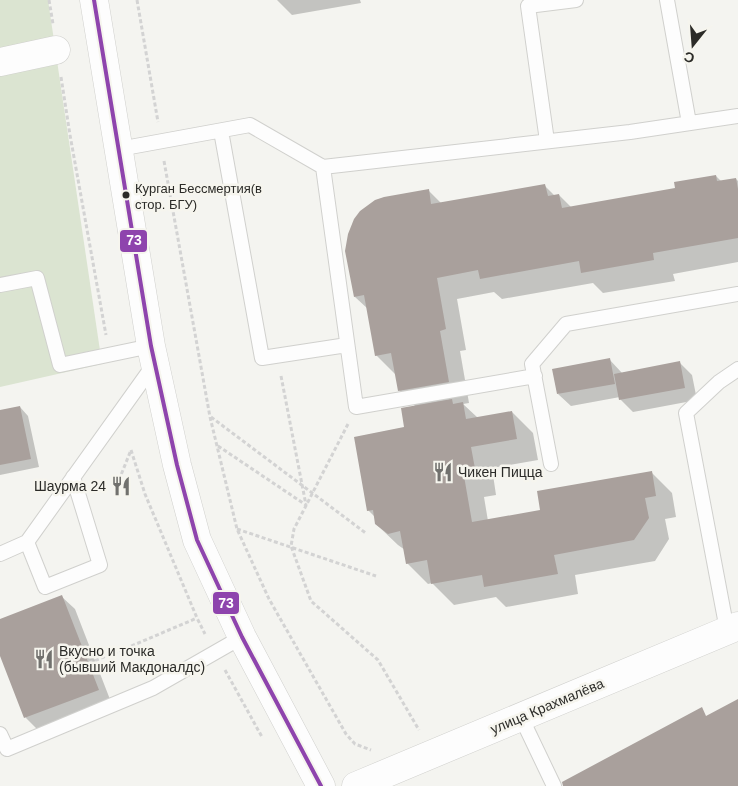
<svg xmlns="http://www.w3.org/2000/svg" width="738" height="786" font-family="Arial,sans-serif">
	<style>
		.green { fill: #dbe4d1 }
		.shadow { fill: #0003 }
		.building { fill: #a9a09c }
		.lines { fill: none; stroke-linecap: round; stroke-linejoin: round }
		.lane-casing { stroke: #d0d0cd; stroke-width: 16 }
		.street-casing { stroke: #d0d0cd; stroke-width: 29 }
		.secondary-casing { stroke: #d0d0cd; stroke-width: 29 }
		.primary-casing { stroke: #d0d0cd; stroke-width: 29 }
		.path { stroke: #d3d3d3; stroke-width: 3; stroke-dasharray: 4 2.5; stroke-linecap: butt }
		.lane { stroke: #fdfdfd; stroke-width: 14 }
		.street { stroke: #fdfdfd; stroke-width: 28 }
		.secondary { stroke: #fdfdfd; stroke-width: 28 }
		.primary { stroke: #fdfdfd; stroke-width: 28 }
		.bus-1-casing { stroke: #f6f5ee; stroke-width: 8 }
		.bus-1 { stroke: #8e44ad; stroke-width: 4 }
		.bus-dot { fill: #2b2b28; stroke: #f6f5ee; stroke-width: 2 }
		.labels { text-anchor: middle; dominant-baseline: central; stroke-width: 5; stroke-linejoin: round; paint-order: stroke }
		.bus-label { font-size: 13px; fill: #2b2b28; stroke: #f6f5ee; text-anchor: start }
		.poi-label { font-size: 14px; fill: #2b2b28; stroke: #f6f5ee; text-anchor: start }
		.street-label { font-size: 14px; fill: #2b2b28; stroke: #f6f5ee }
		.line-badge { stroke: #f6f5ee; stroke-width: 2 }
		.badge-label { font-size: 14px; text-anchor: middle; font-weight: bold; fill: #fff }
	</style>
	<rect width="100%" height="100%" fill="#f4f4f0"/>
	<path class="green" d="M0 0H48L102 364 0 387Z"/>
	<path class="shadow" d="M277 0H360L361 3 292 15Z
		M716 176 721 181 736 179 738 181V262L673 274 675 281 603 293 593 283 502 299 494 292 457 299 466 350 460 351 469 403 463 404 478 418 512 412 533 433 538 460 492 468 496 495 484 497 488 521 542 511 651 472 672 493 676 517 665 519 669 539 655 561 575 575 578 594 506 607 496 597 454 605 432 583 428 584 407 563 405 550 398 545 376 524 375 517 368 510 416 407 399 390 397 376 376 355 368 309 355 297 428 190 442 204 545 186 555 196 559 195 572 208 676 189Z
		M609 359 622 373 680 363 692 375 697 400 633 412 620 399V397L571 406 558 394Z
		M20 407 28 416 39 467 0 475V411Z
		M62 597 75 609 111 702 38 730 26 718 0 652V621Z"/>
	<path class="building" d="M716 175 717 181 736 178 738 189V238L653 253 654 260 581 273 579 261 480 279 478 270 437 278 446 329 440 331 449 382 398 391 391 353 375 356 364 295 354 297 345 251 348 234 354 219 360 211 375 200 384 197 429 189 431 204 545 184 548 196 559 194 562 208 675 188 674 182Z
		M610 358 615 384 557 394 552 369Z
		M680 361 685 388 619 400 614 374Z
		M452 399 453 404 463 402 466 419 512 411 517 439 471 447 476 474 464 476 472 522 540 510 537 491 652 471 656 496 645 498 649 518 634 540 554 555 558 574 484 587 482 575 431 584 427 560 406 564 400 531 388 534 375 524 373 510 367 511 354 437 404 427 401 408Z
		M20 406 31 459 0 465V410Z
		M62 595 99 690 24 718 0 656V619Z
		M738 699V786H563L562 782 702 707 706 716Z"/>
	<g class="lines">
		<defs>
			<path id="lane" d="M667 0 689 123
				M221 131 262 358 347 345
				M547 141 528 6 576 0
				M119 149 250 125 323 167 630 132 738 116
				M323 167 356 407 535 376
				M0 285 37 278 60 365 151 346
				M551 464 532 364 566 324 738 294
				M27 542 45 587 100 565 73 477
				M0 554 27 542 155 363
				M727 630 686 413 719 382 738 369
				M521 717 554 786
				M0 734 7 749 153 688 242 637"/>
			<path id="street" d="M0 62 56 50"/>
			<path id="secondary" d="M356 786 738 626"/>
			<path id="primary" d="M94 0 151 346 177 465 197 540 242 637 321 786"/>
		</defs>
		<use href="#lane" class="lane-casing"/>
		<use href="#street" class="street-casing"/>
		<use href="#secondary" class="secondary-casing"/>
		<use href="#primary" class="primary-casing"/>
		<path class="path" d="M49 0 53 24
			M137 0 158 122
			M61 77 70 135 106 335
			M164 161 210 417 237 529 269 599 346 734 355 744 371 750
			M281 376 306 505
			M211 417 367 534
			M348 424 294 529 291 546 311 601 378 660 419 730
			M218 446 306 505
			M131 450 145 494 197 618 205 634
			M119 480 131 450
			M237 529 376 576
			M89 663 129 647 197 618
			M225 670 262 737"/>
		<use href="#lane" class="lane"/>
		<use href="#street" class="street"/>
		<use href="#secondary" class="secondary"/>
		<use href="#primary" class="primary"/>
		<defs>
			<path id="bus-1" d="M94 0 151 346 177 465 197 540 242 637 321 786"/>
		</defs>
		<use href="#bus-1" class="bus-1-casing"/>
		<use href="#bus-1" class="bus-1"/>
	</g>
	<defs>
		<symbol id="restaurant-bare" viewBox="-9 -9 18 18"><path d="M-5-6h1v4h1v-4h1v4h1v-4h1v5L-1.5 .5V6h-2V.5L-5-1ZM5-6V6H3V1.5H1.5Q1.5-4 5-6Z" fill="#71716e" stroke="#f6f5ee" stroke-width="2.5" paint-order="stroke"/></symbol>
	</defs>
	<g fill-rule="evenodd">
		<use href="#restaurant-bare" x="429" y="458" width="28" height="28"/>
		<use href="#restaurant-bare" x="107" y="472" width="28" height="28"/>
		<use href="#restaurant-bare" x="30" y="645" width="28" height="28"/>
	</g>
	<circle class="bus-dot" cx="126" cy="195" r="4.5"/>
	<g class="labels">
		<g class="bus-label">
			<text x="135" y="188">Курган Бессмертия(в<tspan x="135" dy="16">стор. БГУ)</tspan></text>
		</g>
		<g class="poi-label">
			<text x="458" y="472">Чикен Пицца</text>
			<text x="106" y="486" text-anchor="end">Шаурма 24</text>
			<text x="59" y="651">Вкусно и точка<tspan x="59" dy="16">(бывший Макдоналдс)</tspan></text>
		</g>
		<g class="street-label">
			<text transform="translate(547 706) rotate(-23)">улица Крахмалёва</text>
		</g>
	</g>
	<g class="line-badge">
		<rect x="119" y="229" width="29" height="24" rx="5" fill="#8e44ad"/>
		<rect x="212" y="591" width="28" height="24" rx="5" fill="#8e44ad"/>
	</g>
	<g class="badge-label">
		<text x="134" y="245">73</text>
		<text x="226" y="608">73</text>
	</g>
	<g transform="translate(693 45) rotate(197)" stroke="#f6f5ee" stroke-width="4" paint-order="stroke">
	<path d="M0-4L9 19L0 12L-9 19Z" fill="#2b2b28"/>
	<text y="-8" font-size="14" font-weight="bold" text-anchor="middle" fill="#2b2b28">С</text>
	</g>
</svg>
